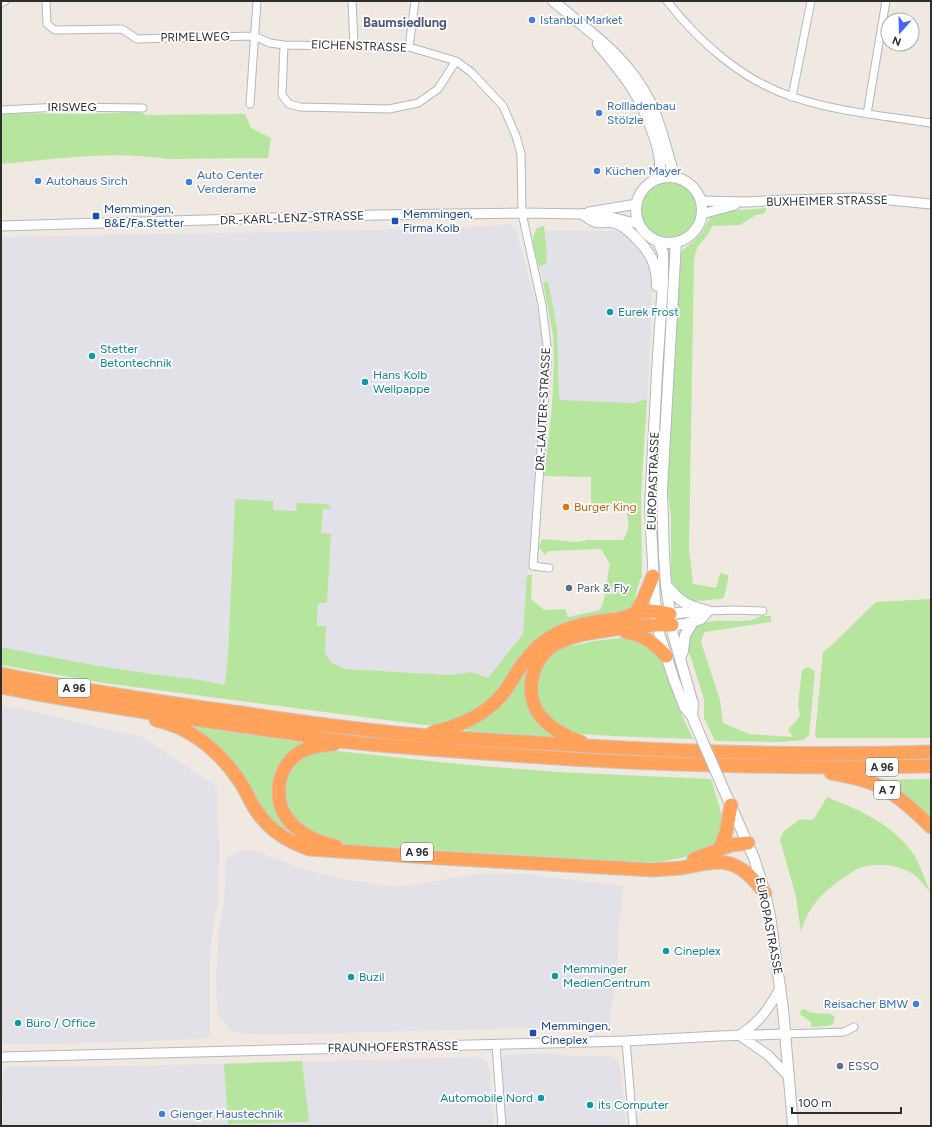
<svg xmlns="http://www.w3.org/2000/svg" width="932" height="1127" font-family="Figtree,sans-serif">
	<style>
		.industrial { fill: #e3e1e8 }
		.green { fill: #b6e59e }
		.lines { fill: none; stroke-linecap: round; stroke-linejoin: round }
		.minor-casing { stroke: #b4b7c1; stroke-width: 9 }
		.tertiary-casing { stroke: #b4b7c1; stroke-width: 11 }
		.secondary-casing { stroke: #b4b7c1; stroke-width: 12 }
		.motorway-casing { stroke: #c9c9c9; stroke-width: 15 }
		.minor { stroke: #fff; stroke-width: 7 }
		.tertiary { stroke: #fff; stroke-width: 9 }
		.secondary { stroke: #fff; stroke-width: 10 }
		.motorway { stroke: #ffa35c; stroke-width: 13 }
		.secondary-bridge-casing { stroke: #b4b7c1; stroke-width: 12; stroke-linecap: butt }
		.secondary-bridge { stroke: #fff; stroke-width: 10 }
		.shop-dot { fill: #3f7fe0; stroke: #fff; stroke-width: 1.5 }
		.transit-dot { fill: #1a4fb4; stroke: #fff; stroke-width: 1.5 }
		.culture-dot { fill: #0f9aa8; stroke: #fff; stroke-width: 1.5 }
		.food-dot { fill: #e8710a; stroke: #fff; stroke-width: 1.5 }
		.service-dot { fill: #5c6f8a; stroke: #fff; stroke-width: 1.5 }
		.labels { text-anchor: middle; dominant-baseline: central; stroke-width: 3.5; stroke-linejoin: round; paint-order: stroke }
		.shield { fill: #fff; stroke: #6d6d6d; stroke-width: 1 }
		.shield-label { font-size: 11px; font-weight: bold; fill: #2e2e2e }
		.shop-label { font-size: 12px; fill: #366cbe; stroke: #fff; text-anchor: start }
		.street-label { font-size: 12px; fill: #2e2e2e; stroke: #fff }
		.transit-label { font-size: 12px; fill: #164399; stroke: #fff; text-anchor: start }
		.culture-label { font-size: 12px; fill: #0d838f; stroke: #fff; text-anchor: start }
		.food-label { font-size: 12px; fill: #c56008; stroke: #fff; text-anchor: start }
		.service-label { font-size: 12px; fill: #4e5e75; stroke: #fff; text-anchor: start }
		.neighbourhood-label { font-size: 13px; font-weight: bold; fill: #4d5680; stroke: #fff }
	</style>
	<rect width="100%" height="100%" fill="#efe9e1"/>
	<path class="industrial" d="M510 224 516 229 540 320 543 345 542 375 523 634 488 678 471 672 451 675 345 669 332 663 325 654V641L317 626 318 603H327L331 534 321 533 323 509 297 503V511L273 510V502L235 500 228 655 225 683 223 685 210 682 145 673 48 657 1 647V237L371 230 463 228Z
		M545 231H621L640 251 650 265 652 280 651 324 647 399 633 403 561 401 559 395V369L547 282H543L539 266 546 264 547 254Z
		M1 705 41 713 75 722 142 737 217 787V822L220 846 218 905 213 922 210 965V1034L205 1039 62 1044H1Z
		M240 851H256L302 869 342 879 397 887 484 873 523 874 624 886 619 927 618 959 609 1026 266 1035 247 1034 231 1031 217 1014 216 978 219 932 224 899 226 859Z
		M549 1053 567 1056H603L612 1057 618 1061 620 1067 626 1126H507L501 1072V1061L505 1055Z
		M480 1057 487 1062 490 1073 494 1126H3L2 1086 3 1072 5 1068 8 1067 123 1066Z"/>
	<path class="green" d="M137 112 147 115 245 114 251 128 271 138 268 158 168 159C113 150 55 159 1 164V113L87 114Z
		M640 210a29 29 0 1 1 58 0a29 29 0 1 1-58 0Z
		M766 208V212L763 214 756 215 740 225 712 226 709 233 697 248 694 258 689 548 693 584 716 588 720 573 729 575 724 597 721 599 695 601 687 598 680 593 675 587 672 581 671 574V517L668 491 678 259C681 247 692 245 699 236 706 229 707 218 715 212Z
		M544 226 547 254 546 264 539 266C535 253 529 240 537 228Z
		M666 249H671L663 405 661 404 666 306Z
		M543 282H548L557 328 559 395 560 400 633 403 647 399 641 496 642 577 640 580 635 596 638 598 631 608 626 611 561 627 486 707 448 724 425 725 104 683 1 665V647C49 657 97 666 145 673 171 677 197 678 223 685L225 683 228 655 235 499 273 501V510L296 511 297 503 328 504 331 509H323L321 533 331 534 327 603H318L317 626H326L325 654 332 663 345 669 451 675 471 672 488 678 523 634 527 575H532L531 599 544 610 565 609 568 617 600 610C606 600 607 576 610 564L601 549 549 551 545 555 539 547 542 539 576 542 588 540H623C630 530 629 521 626 510L620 506 591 504V477L544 476 552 407 554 355 553 335Z
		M931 599V738H816L815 735 823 652 833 644 876 602Z
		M761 616H771V622L705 632 703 635 701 642 720 700 723 723 749 734 793 737 788 730 800 716 798 705 802 670 808 667 815 671 809 736 805 738V740L778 742 715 741 704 718V699L689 652C688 646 688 642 690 637 695 613 735 624 752 620 755 619 758 617 761 616Z
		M629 637H636L661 659 679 709 693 739 612 736 569 733 548 720 536 693 541 664 555 652 566 647 594 641Z
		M532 660 529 690 560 738 460 730Z
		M196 727 304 743V745L274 793 315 844 283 833 194 732Z
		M319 749 458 764 557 772 711 779 723 819 718 843 695 855 659 862H640L346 845 328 840 299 825 284 803 285 775 292 764Z
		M931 779V818C914 801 899 790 876 780Z
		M827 797C859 810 891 823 912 852 920 863 924 879 930 892 925 886 919 878 913 874 897 864 877 863 859 868 855 870 850 874 846 876 825 890 807 907 801 932L796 897 780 840 783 832 800 819 809 820 814 819Z
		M805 1009C807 1011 811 1013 814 1013 821 1015 840 1009 833 1024L829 1026 811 1027V1022L800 1014 801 1010Z
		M302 1061 309 1122 228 1124 224 1064Z"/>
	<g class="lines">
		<defs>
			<path id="minor" d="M46 1 47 24 55 30 122 29 137 39 254 36 270 43 284 45 409 47 456 61 471 72 503 106 516 136 521 154 522 213 542 305 547 346V365L533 566 549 568
				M352 1 354 45
				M667 1C699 42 743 81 793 97 838 112 885 116 931 123
				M1 3 5 1
				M284 45 282 95 289 104 300 107 389 109 418 103 438 89 456 61
				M409 47 415 1
				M792 97 811 1
				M250 104 257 1
				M1 110 60 107 143 108
				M867 114 886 1
				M708 611 733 610 763 611
				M785 1034 844 1032 854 1027
				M626 1041 633 1126
				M496 1045 502 1126"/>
			<path id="tertiary" d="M701 201 746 202 787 200 855 198 890 200 931 204
				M589 212 637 204
				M702 214 735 205
				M1 226 377 215 522 213 583 214 611 217 639 224
				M741 1034C761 1021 769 1008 781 987
				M739 1035 768 1055 789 1077
				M1 1057 626 1041 719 1036 785 1034"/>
			<path id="secondary" d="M553 1C590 32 628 57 650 102 661 124 666 149 673 172L677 178
				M598 44C610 58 622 73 632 88 643 105 661 147 660 167 660 171 659 175 658 179
				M636 210a33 33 0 1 1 66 0a33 33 0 1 1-66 0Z
				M583 214C587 217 592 221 596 222 602 223 609 221 615 223 623 225 629 231 635 237 650 252 657 263 657 286
				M658 241 663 253V282L657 372 650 508 655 601 659 633 674 680 685 708 692 716 699 733
				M676 242 662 490 664 556 666 585 673 634 693 704 692 716
				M667 586C681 603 686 605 708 611
				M670 614 698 611
				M672 625 685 624 701 619 708 611
				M680 658 683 651 685 635 693 622
				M723 788 754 858 765 893 770 916 783 1009 793 1126"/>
			<path id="motorway" d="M635 614 643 600 653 576
				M624 629 626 632C644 635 654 643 666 656
				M1 674C81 690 161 702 242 713 301 722 360 730 419 735 460 738 501 741 541 743 671 752 801 756 931 752
				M1 687C92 705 183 718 275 731 300 734 324 739 349 742 394 747 440 750 485 753 633 765 782 769 931 766
				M156 720C189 726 219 751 238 779 246 789 250 803 258 813 271 832 289 842 309 849L440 858 653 870C662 869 672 869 681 868 701 865 723 856 741 869 751 875 758 885 765 893
				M433 732C461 726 487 715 505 691 516 674 526 656 542 643 563 626 591 622 617 619 626 618 634 613 643 612 652 610 662 612 670 614
				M581 742C566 737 553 730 542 718 522 695 531 656 558 643 571 636 587 633 602 631 626 627 648 624 672 625
				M334 744C323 745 312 746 302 751 291 757 283 768 280 780 272 817 302 839 336 846
				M831 773C849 776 869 780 885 789 902 799 917 813 931 827
				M719 850 726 833 731 805
				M694 859 731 845 748 843"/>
		</defs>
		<use href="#minor" class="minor-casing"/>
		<use href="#tertiary" class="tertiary-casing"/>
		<use href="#secondary" class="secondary-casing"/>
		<use href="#motorway" class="motorway-casing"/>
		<use href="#minor" class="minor"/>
		<use href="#tertiary" class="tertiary"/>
		<use href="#secondary" class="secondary"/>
		<use href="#motorway" class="motorway"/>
		<defs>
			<path id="secondary-bridge" d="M699 733 723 788"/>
		</defs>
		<use href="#secondary-bridge" class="secondary-bridge-casing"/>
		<use href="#secondary-bridge" class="secondary-bridge"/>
	</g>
	<g class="shop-dot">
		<circle cx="532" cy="20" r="4"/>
		<circle cx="599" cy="113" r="4"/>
		<circle cx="597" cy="171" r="4"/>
		<circle cx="38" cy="181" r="4"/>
		<circle cx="189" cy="182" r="4"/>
		<circle cx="916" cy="1004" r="4"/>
		<circle cx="162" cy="1114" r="4"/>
	</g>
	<g class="transit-dot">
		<rect x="92" y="212" width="8" height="8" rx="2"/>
		<rect x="391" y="217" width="8" height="8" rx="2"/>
		<rect x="529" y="1029" width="8" height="8" rx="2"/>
	</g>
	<g class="culture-dot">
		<circle cx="610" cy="312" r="4"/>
		<circle cx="92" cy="356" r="4"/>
		<circle cx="365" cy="382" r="4"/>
		<circle cx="666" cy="951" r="4"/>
		<circle cx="555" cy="976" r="4"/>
		<circle cx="351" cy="977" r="4"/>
		<circle cx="18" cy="1023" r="4"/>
		<circle cx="541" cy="1098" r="4"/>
		<circle cx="590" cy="1105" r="4"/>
	</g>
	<circle class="food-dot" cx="566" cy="507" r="4"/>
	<g class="service-dot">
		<circle cx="569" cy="588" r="4"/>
		<circle cx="840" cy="1066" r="4"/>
	</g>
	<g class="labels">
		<g class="shield">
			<rect x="58" y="679" width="32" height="18" rx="3"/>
			<rect x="866" y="758" width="32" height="18" rx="3"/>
			<rect x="874" y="781" width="26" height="18" rx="3"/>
			<rect x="401" y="843" width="32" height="18" rx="3"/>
		</g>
		<g class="shield-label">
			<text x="74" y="688">A 96</text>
			<text x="882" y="767">A 96</text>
			<text x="887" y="790">A 7</text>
			<text x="417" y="852">A 96</text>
		</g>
		<g class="shop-label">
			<text x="540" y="20">Istanbul Market</text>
			<text x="607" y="106">Rollladenbau<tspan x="607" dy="14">Stölzle</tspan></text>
			<text x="605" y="171">Küchen Mayer</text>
			<text x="197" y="175">Auto Center<tspan x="197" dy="14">Verderame</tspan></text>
			<text x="46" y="181">Autohaus Sirch</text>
			<text x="908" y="1004" text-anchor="end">Reisacher BMW</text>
			<text x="170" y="1114">Gienger Haustechnik</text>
		</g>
		<g class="street-label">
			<text transform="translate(195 37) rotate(-1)">PRIMELWEG</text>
			<text transform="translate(359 46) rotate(2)">EICHENSTRASSE</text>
			<text x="72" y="107">IRISWEG</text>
			<text transform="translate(827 201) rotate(-1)">BUXHEIMER STRASSE</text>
			<text transform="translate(292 218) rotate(-2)">DR.-KARL-LENZ-STRASSE</text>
			<text transform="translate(543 409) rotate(-87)">DR.-LAUTER-STRASSE</text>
			<text transform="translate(653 481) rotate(-88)">EUROPASTRASSE</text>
			<text transform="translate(769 926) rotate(79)">EUROPASTRASSE</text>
			<text transform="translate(393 1047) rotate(-1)">FRAUNHOFERSTRASSE</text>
		</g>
		<g class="transit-label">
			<text x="104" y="209">Memmingen,<tspan x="104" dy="14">B&amp;E/Fa.Stetter</tspan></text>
			<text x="403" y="214">Memmingen,<tspan x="403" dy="14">Firma Kolb</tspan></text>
			<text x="541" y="1026">Memmingen,<tspan x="541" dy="14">Cineplex</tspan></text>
		</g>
		<g class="culture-label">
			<text x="618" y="312">Eurek Frost</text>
			<text x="100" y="349">Stetter<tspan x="100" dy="14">Betontechnik</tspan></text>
			<text x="373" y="375">Hans Kolb<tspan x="373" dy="14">Wellpappe</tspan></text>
			<text x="674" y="951">Cineplex</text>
			<text x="563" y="969">Memminger<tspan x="563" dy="14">MedienCentrum</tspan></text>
			<text x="359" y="977">Buzil</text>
			<text x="26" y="1023">Büro / Office</text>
			<text x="533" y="1098" text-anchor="end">Automobile Nord</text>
			<text x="598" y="1105">its Computer</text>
		</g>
		<g class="food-label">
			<text x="574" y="507">Burger King</text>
		</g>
		<g class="service-label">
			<text x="577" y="588">Park &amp; Fly</text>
			<text x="848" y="1066">ESSO</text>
		</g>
		<g class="neighbourhood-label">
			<text x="405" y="22">Baumsiedlung</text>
		</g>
	</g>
	<rect width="932" height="1127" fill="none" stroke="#2e2e2e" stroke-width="4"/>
	<g transform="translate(900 32) rotate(200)"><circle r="19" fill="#ffffff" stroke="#ababab"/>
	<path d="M0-3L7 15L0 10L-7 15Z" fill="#4264fb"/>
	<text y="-6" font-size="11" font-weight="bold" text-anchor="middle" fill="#2e2e2e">N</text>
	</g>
	<path d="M792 1107v6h109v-6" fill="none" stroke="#2e2e2e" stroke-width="2"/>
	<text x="798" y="1107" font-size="12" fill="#2e2e2e" stroke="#ffffff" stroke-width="3" paint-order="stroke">100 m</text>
</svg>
